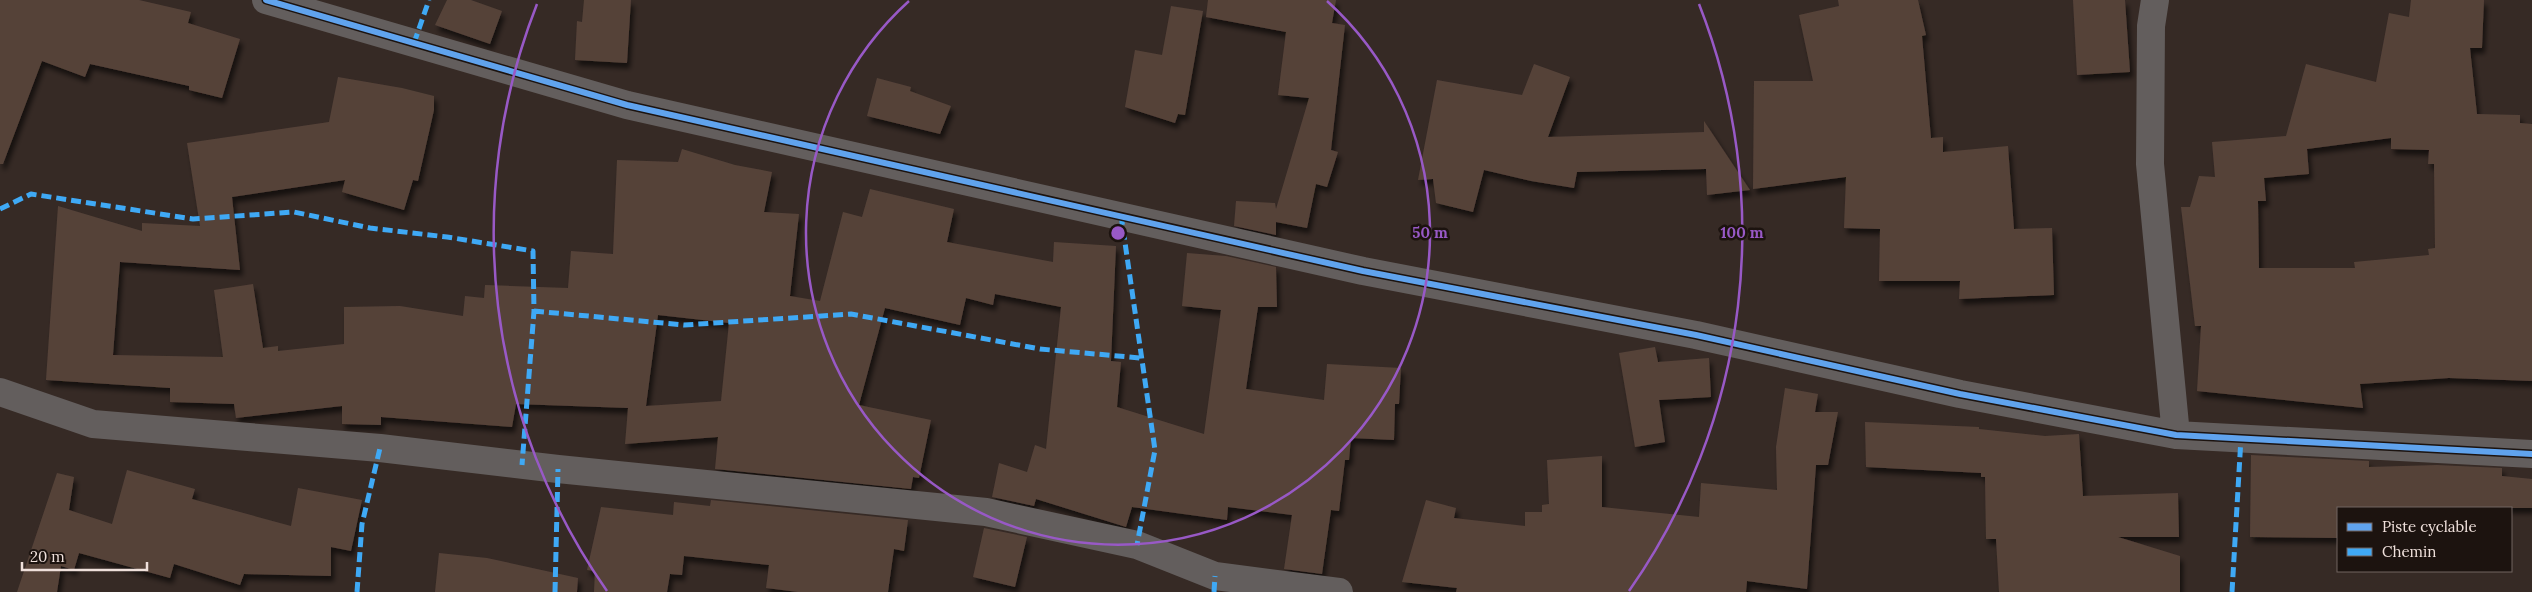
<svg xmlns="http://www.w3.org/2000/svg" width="2532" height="592" font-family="Lora,serif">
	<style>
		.building { fill: #554239; fill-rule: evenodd; filter: url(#shadow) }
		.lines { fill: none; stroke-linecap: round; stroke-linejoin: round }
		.minor { stroke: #635e5d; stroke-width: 28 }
		.quiet { stroke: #3fa9f5; stroke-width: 5; stroke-dasharray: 10 5; stroke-linecap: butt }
		.cycleway-casing { stroke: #1c130f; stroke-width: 9 }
		.cycleway { stroke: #60a3ed; stroke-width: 6 }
		.ring { fill: none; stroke: #9859c6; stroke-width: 2.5 }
		.centre { fill: #9859c6; stroke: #1c130f; stroke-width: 2.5 }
		.ring-label { font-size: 15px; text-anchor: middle; font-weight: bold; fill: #9859c6; stroke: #1c130f; stroke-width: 5; stroke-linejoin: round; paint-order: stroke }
	</style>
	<defs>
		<filter id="shadow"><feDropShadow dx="3" dy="5.5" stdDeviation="2.5" flood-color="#0009"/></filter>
	</defs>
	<rect width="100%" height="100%" fill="#362a25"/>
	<path class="building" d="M0 0H139L191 12 188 23 240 39 222 98 189 90V86L90 64 85 77 42 61 3 164H0Z
		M447 0H471L502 11 490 44 435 25Z
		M584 0H631L627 63 575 60 577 21 582 22Z
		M1208 0H1336L1332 23 1345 25 1331 150 1338 152 1327 187 1316 184 1307 228 1276 222V235L1234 226 1236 201 1275 203 1276 209 1309 98 1278 95 1286 32 1206 17Z
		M1838 0H1918L1926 35 1922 36 1931 138 1943 137V152L2008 146 2014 229 2052 228 2054 295 1959 299 1960 281H1879L1880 229 1844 228 1846 177 1753 189 1754 81H1813L1799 15 1839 6Z
		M2073 0H2125L2130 72 2077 75Z
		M2411 0H2484L2482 48H2470L2477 114 2520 115V123L2532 124V381L2449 378 2360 384 2363 408 2197 391 2201 326H2195L2181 207H2190L2199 176 2215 177 2212 142 2286 136 2306 64 2376 82 2389 13 2409 17ZM2391 138V149L2429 150 2428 164H2434L2435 248 2428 249 2429 255 2354 262 2355 268H2259L2258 201H2266L2264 178 2309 174 2307 149Z
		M1171 6 1203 11 1185 115 1178 114 1175 123 1125 107 1135 50 1162 55Z
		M1534 64 1570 77 1548 137 1704 132V121L1750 190 1707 195 1706 169 1577 172 1574 188 1531 181 1484 170 1473 212 1436 203 1433 179 1418 180 1437 80 1522 95Z
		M338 77 402 88 434 96V110L418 181 413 180 404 210 342 192 345 180 232 197 240 270 120 262 113 355 223 357 214 290 253 284 263 348 278 346V351L344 344V307L400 306 463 316 465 296 484 298 485 285 568 288 571 251 613 254 617 160 678 162 682 149 735 165 772 172 764 212 799 214 790 296 820 301 843 212 862 217 870 189 954 209 947 242 1053 262 1054 242 1116 246 1111 361 1121 362 1117 407 1204 434 1221 310 1182 306 1187 253 1226 256 1276 267 1277 307H1258L1246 389 1324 400 1327 364 1401 368 1399 404H1395L1394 440 1351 438 1349 460H1345L1339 511 1331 510 1322 574 1284 569 1292 515 1228 507 1227 520 1132 507 1126 527 1036 499 1034 506 992 497 999 463 1027 472 1035 445 1046 449 1061 307 995 294 993 305 966 298 960 325 885 308 859 405 931 420 919 478 913 477 911 489 715 469 718 437 625 444 628 408 516 404 512 427 381 417V425L342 424V406L236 418 234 404 170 402V388L46 380 58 206 142 231V223L200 226 187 143 329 122ZM658 315 729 323 721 401 646 406Z
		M877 78 911 87 910 91 951 106 940 134 867 116Z
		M1655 347 1658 362 1709 358 1711 397 1659 400 1665 442 1635 447 1619 353Z
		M1785 388 1818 394 1815 412H1838L1828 465H1816L1807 589 1747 581 1746 592H1456L1457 588 1402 582 1426 500 1456 508 1454 518 1525 526V512H1542V505L1549 504 1547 460 1602 456V507L1699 517 1701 483 1777 490 1776 447Z
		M1865 422 1979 427V429L2045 436 2079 434 2083 496 2178 493 2179 537H2118L2180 556V592H1999L1996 539H1986L1985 477H1981V473L1866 467Z
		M2251 455 2369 461V467L2437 465 2502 468V476L2532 479V508H2338V538L2250 537Z
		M127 470 195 489 192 499 291 526 298 488 362 500 351 551 331 547V576L244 574 240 585 174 564 170 578 79 553 74 570 61 566 57 592H17L57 473 74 477 69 510 112 524Z
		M711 500 908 520 904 551 894 549 888 592H798L766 588 769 565 684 556 682 575 670 574 667 592H594L595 571 587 570 601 507 673 515 674 502 710 506Z
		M984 528 1027 537 1015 587 973 577Z
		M439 553 487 558 578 578 577 592H435Z"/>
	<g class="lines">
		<path class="minor" d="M266 0 627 105 1363 271 1696 335 1960 394 2176 435 2532 454
			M2155 0 2151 26 2150 164 2176 435
			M0 392 93 424 380 448 558 469 986 512 1137 545 1215 576 1339 592"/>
		<path class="quiet" d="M414 43 429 0
			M0 209 31 194 193 219 294 212 370 228 447 237 533 251 534 311 522 465
			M1121 215 1155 450 1137 545
			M534 311 684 325 851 314 1040 349 1140 358
			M357 592 362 524 380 448
			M555 592 558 469
			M1214 592 1215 576
			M2232 592 2241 438"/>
		<defs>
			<path id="cycleway" d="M266 0 627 105 1363 271 1696 335 1960 394 2176 435 2532 454"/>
		</defs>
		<use href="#cycleway" class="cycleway-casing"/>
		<use href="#cycleway" class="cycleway"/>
	</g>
	<g class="ring">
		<path d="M1327 1A312 312 0 1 1 909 1"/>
		<path d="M607 591A624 624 0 0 1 537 4M1699 4A624 624 0 0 1 1629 591"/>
	</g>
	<circle cx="1118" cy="233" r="8" class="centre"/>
	<g class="ring-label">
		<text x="1430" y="238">50 m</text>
		<text x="1742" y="238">100 m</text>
	</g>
	<rect x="2337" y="507" width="175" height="65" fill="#1c130f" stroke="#706561"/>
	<rect x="2347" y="523" width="25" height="8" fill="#60a3ed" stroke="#706561"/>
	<text x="2382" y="532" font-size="15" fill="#efe0db">Piste cyclable</text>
	<rect x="2347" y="548" width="25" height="8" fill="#3fa9f5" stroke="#706561"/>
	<text x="2382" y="557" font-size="15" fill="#efe0db">Chemin</text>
	<path d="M22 562v8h125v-8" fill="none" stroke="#efe0db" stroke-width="2.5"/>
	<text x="30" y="562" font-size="15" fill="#efe0db" stroke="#1c130f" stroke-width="4" paint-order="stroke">20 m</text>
</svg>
